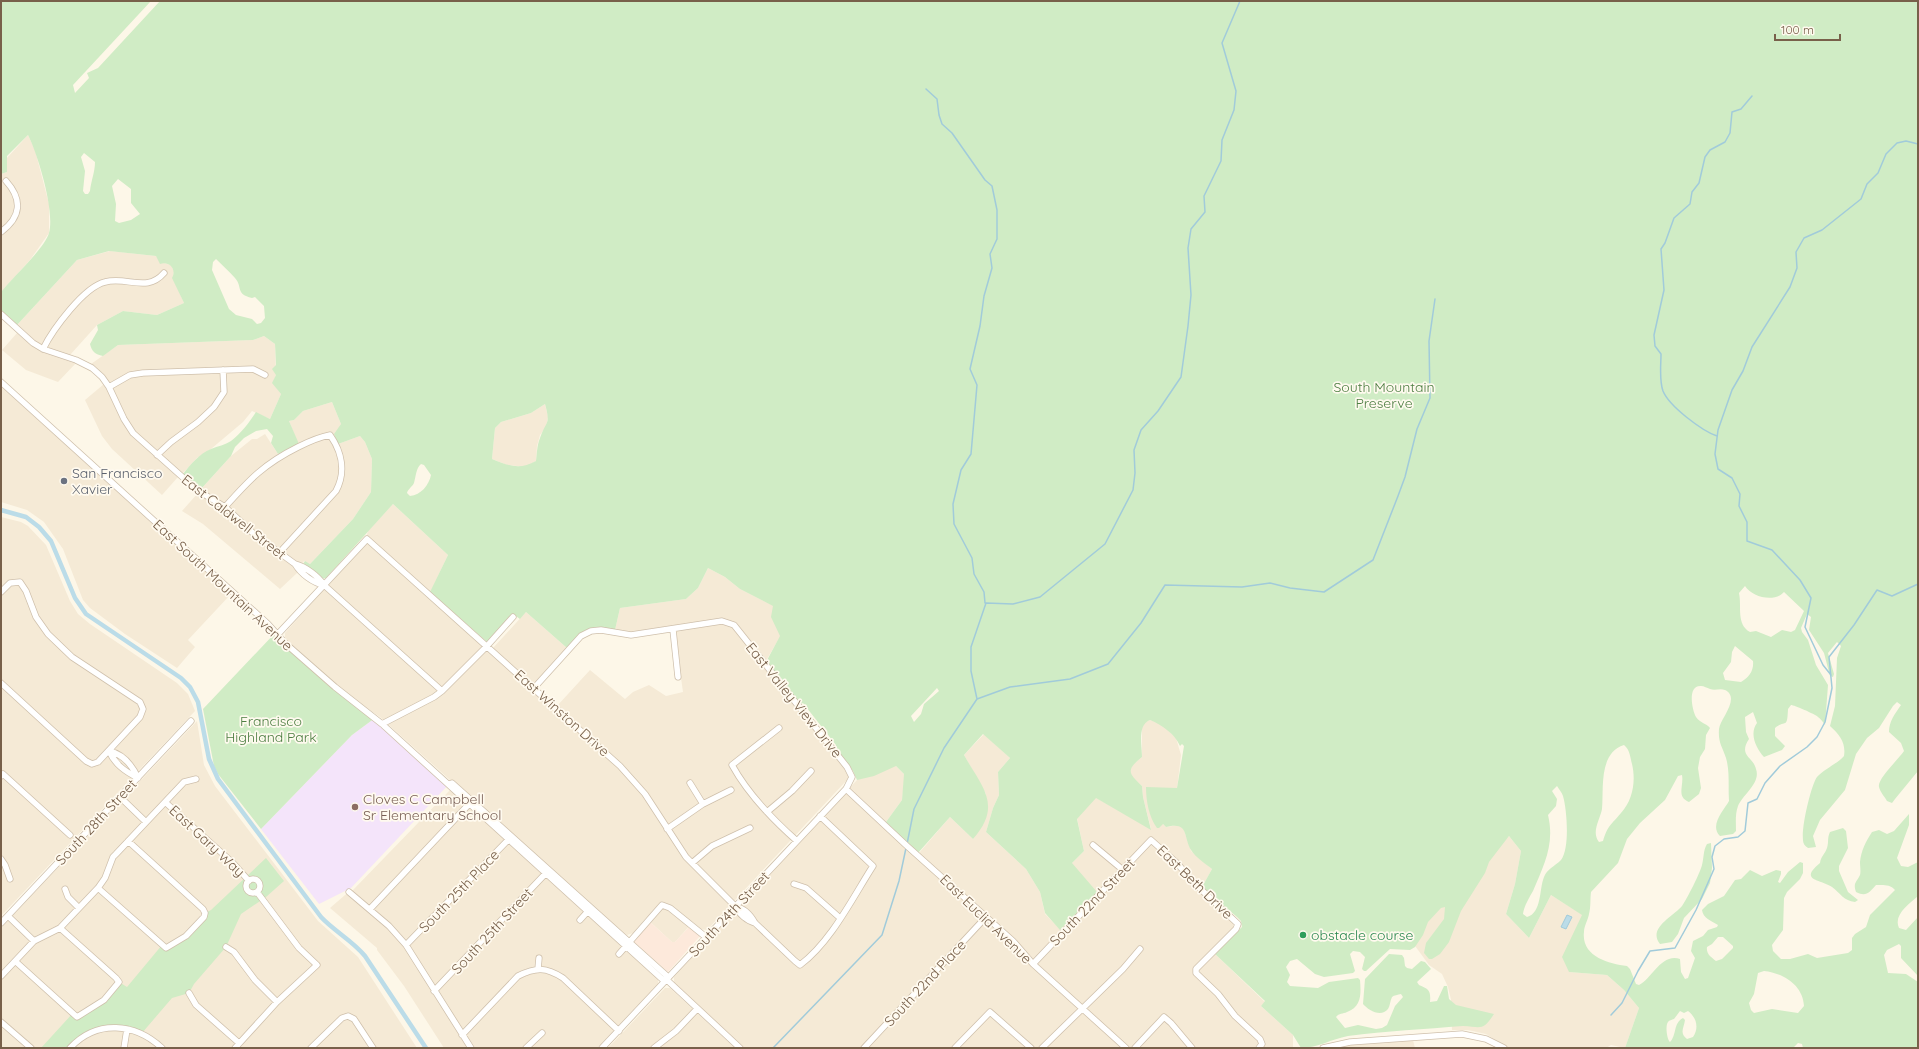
<svg xmlns="http://www.w3.org/2000/svg" width="1919" height="1049" font-family="Quicksand,sans-serif">
	<style>
		.residential { fill: #f5ead6 }
		.commercial { fill: #fde9db }
		.education { fill: #f4e4fa }
		.green { fill: #d0ecc5; fill-rule: evenodd }
		.water { fill: #bbdce8; stroke: #a1cbda }
		.lines { fill: none; stroke-linecap: round; stroke-linejoin: round }
		.stream { stroke: #a1cbda; stroke-width: 1.5 }
		.canal { stroke: #bbdce8; stroke-width: 4.5 }
		.minor-casing { stroke: #cfc0ac; stroke-width: 7 }
		.minor { stroke: #fff; stroke-width: 5.5 }
		.worship-dot { fill: #6b7280; stroke: #fffaef; stroke-width: 1.5 }
		.education-dot { fill: #8d6e63; stroke: #fffaef; stroke-width: 1.5 }
		.leisure-dot { fill: #2e9e5b; stroke: #fffaef; stroke-width: 1.5 }
		.labels { text-anchor: middle; dominant-baseline: central; stroke-width: 3.5; stroke-linejoin: round; paint-order: stroke }
		.park-label { font-size: 14px; fill: #4d7e42; stroke: #fffaef }
		.worship-label { font-size: 14px; fill: #5b616d; stroke: #fffaef; text-anchor: start }
		.street-label { font-size: 14px; fill: #78604a; stroke: #fffaef }
		.education-label { font-size: 14px; fill: #785e54; stroke: #fffaef; text-anchor: start }
		.leisure-label { font-size: 14px; fill: #27864d; stroke: #fffaef; text-anchor: start }
	</style>
	<rect width="100%" height="100%" fill="#fdf7e8"/>
	<path class="residential" d="M28 135 35 150 49 204V233L30 260 1 292V174L7 172V158Z
		M110 251 156 256 164 263 171 265 174 271 173 278 184 303 157 315 123 311 97 325 70 355 91 364 118 345 253 340 264 336 275 344 276 375 273 383 281 394 270 419 252 411 243 422 211 449 197 458 183 473 192 483 201 489 231 456 252 439H257L265 434 278 454 298 444 289 421 294 420 303 411 332 402 341 424 336 437 338 444 360 436 365 442 372 459 371 492 353 519 310 564 304 561 297 573 280 589 203 524 182 511 198 493 178 477 162 495 112 449 102 436 85 400 104 384 93 373 76 363 58 382 26 370 2 350 17 333 1 318V310L17 325 77 260Z
		M1 385 231 594 188 640 195 647 177 668 125 634 90 608 83 600 63 549 44 522 27 510 1 502Z
		M545 404 548 417 546 427 540 435 537 446 536 461 526 467 507 465 492 459 495 428 501 422 531 413Z
		M393 504 448 555 428 597 491 652 493 648 526 612 567 648 538 681 540 690 557 706 590 670 625 699 633 692 649 685 666 696 683 692 674 629 636 632 615 630 620 608 686 599 698 588 708 568 725 577 740 589 774 606 781 635 763 666 849 774 847 780 707 930 701 929 693 922 675 942H672L646 918 633 933 627 935 579 896 380 717 342 691 285 640V633L354 555 363 548 368 531Z
		M1 517 21 522 28 526 46 545 70 601 78 614 90 624 177 683 188 694 195 711 1 916Z
		M1150 720 1163 725 1176 738 1181 755 1177 789 1163 824 1166 827 1179 825 1184 830 1191 851 1212 869 1202 887 1212 903 1233 923V935L1215 954 1265 1002 1261 1006 1293 1035V1048H743L674 983V977L857 780 892 762 905 775 902 800 886 822 919 853 950 817 973 839 986 794 964 755 984 734 1010 758 998 772 999 795 993 808 986 832 1026 869 1040 892 1045 914 1061 930 1072 863 1084 851 1077 818 1095 797 1151 829 1143 797 1142 786 1132 777 1130 772 1132 765 1142 757V727L1145 722Z
		M197 721 204 765 215 786 318 921 358 957 417 1048H1V928Z
		M450 790 658 978V984L597 1048H444L404 986 377 950V948L330 908 345 895 353 890Z
		M1509 836 1521 851 1515 884 1506 914 1529 938 1551 895 1583 915 1569 972 1607 975 1624 990 1639 1008 1625 1048 1611 1045 1606 1048H1508L1486 1034 1468 1030H1452L1451 1000 1448 987 1442 974 1429 965 1410 939Z
		M665 988H670L735 1048H608Z
		M1413 1040 1415 1048H1334L1352 1045Z"/>
	<path class="commercial" d="M650 922 672 942H675L690 926 700 936 668 972 633 941Z"/>
	<path class="education" d="M375 718 449 784 351 888 319 904 261 829 352 735Z"/>
	<path class="green" d="M1 1H151L73 85 75 93 89 78 87 73 98 68 160 1H1918V771L1895 799 1892 803 1887 801C1885 797 1880 792 1879 787 1877 779 1898 760 1904 751L1901 743 1889 732C1889 721 1895 714 1901 705L1897 702 1893 706 1879 728 1867 738 1856 754 1845 790 1820 820 1813 836 1816 847 1808 848C1808 848 1804 845 1804 844 1799 835 1811 785 1817 777 1824 769 1837 764 1844 756 1846 743 1840 735 1830 726L1835 706 1837 658 1841 646 1837 642 1828 653 1834 674 1833 677 1830 676 1824 653 1809 630 1811 617 1807 614 1801 628 1802 632 1808 640 1816 665 1828 685 1825 725C1823 722 1821 719 1818 717 1815 714 1794 705 1791 705L1788 709C1787 730 1786 719 1775 728V736L1785 746 1782 750 1764 757C1756 748 1749 734 1757 723L1753 712 1745 717 1746 732 1749 739C1738 756 1753 756 1756 769 1761 783 1743 794 1738 806 1735 814 1736 824 1736 831L1733 834 1720 836C1709 825 1724 810 1729 801 1728 787 1730 771 1726 758 1722 746 1718 743 1719 729 1720 719 1741 698 1725 690 1720 688 1715 691 1710 689 1707 688 1704 686 1701 686 1687 685 1692 710 1696 717 1700 723 1706 723 1710 728L1706 735 1705 749 1700 757 1698 768 1701 788 1699 794 1689 802C1676 797 1684 786 1682 775L1678 776 1665 800 1640 823 1627 839 1618 863 1591 892C1590 899 1591 907 1589 914 1588 920 1584 926 1584 932 1581 956 1608 964 1627 966L1630 969 1636 984 1639 985C1652 979 1661 953 1680 959L1681 972 1685 979 1688 978 1695 958 1691 951 1693 941 1703 936 1708 930 1717 927 1718 925C1711 921 1703 918 1702 910L1708 904 1724 896 1735 880 1741 879 1750 870 1762 876 1776 870 1781 871V874L1778 882 1780 883 1788 872 1800 862 1803 863V873L1800 879 1787 892 1784 898 1783 930 1772 945 1773 951 1781 959H1790L1808 954 1817 958 1848 953 1852 950V938L1855 934 1866 927 1870 915 1895 890C1890 884 1883 885 1876 885 1869 893 1866 897 1856 892 1853 883 1856 883 1860 875 1861 872 1860 866 1860 862 1861 851 1866 841 1872 832L1879 830 1887 834 1894 831 1909 814V825L1897 858 1901 866 1908 867 1918 862V896C1909 904 1893 915 1899 928L1906 930 1918 917 1917 962 1918 976 1901 958V946L1899 944 1887 950 1884 955 1888 973 1906 974 1918 982V1048H1803L1802 1044 1798 1043 1793 1048H1625L1639 1008 1624 990 1607 975 1569 972 1562 957 1582 915 1551 895 1529 938 1506 914 1515 884 1521 851 1509 836 1489 862 1485 873 1461 911 1449 942 1440 954 1432 959H1429L1424 953 1426 943 1444 919 1445 907 1441 908 1428 922 1423 935 1415 947 1410 950 1390 949 1366 971H1364L1362 969 1365 957 1360 952 1353 951 1350 954 1355 971 1353 973 1324 977 1315 974 1297 959 1290 961 1286 967 1290 975 1287 982 1290 986 1318 988 1329 982 1358 978 1360 980C1361 993 1362 1007 1347 1012 1343 1014 1339 1013 1336 1017L1345 1028 1358 1025 1376 1029 1382 1028 1387 1025 1395 1006 1403 997 1401 994C1398 995 1394 995 1392 997 1390 1001 1390 1006 1388 1009 1381 1018 1368 1010 1363 1004L1365 979 1389 954 1402 955 1404 958 1405 966 1407 968 1412 969 1421 961 1425 962 1431 969 1417 982 1419 985C1429 989 1431 991 1430 1002L1437 1001 1444 986H1447L1449 999 1456 1005 1494 1014C1483 1031 1482 1027 1463 1026 1425 1029 1386 1031 1348 1036 1331 1039 1318 1048 1301 1048L1293 1035 1261 1006 1265 1001 1215 954 1242 927 1241 921 1237 917 1202 887 1212 869C1206 864 1195 857 1191 850 1183 836 1189 821 1166 827L1163 824 1159 828H1157C1149 817 1146 801 1146 787L1177 788 1184 746 1182 744 1180 746C1175 734 1162 725 1150 720 1137 725 1142 745 1142 757 1126 770 1128 773 1142 786L1143 797 1151 830 1096 798 1077 819 1084 851 1072 863 1097 892 1060 930 1045 913 1040 892 1026 869 986 832 993 808 999 795 998 772 1010 758 983 734 964 755C982 787 1003 805 973 839L950 817 918 853 886 822 902 800 904 774 896 766 874 776 857 780 853 771 836 748V745L803 703 800 704 766 662 780 636 771 617 773 606 740 589 725 577 708 568 698 588 686 599 620 608 615 630C586 625 586 627 567 648L526 612 520 619 513 614 487 642 430 592 448 555 393 504 326 578 322 579 303 564 305 561 310 564 353 519 371 492 372 459 365 442 360 436 338 444 334 434 341 424 332 402 303 411 294 420 289 421 299 444 278 454 271 443 273 436 267 429 256 431 244 438 235 447 231 456 201 489 183 474C191 464 199 454 211 449 218 446 225 445 231 441 241 433 249 423 256 412L270 419 281 394 272 383 276 375 272 369 276 365 275 344 264 336 253 340 118 345 103 356C95 354 92 352 90 344L98 330 97 325 123 311 157 315 184 303 172 278C177 269 169 261 160 264L156 256 109 251 77 260 17 325 1 310V292C12 278 45 248 49 233 55 211 38 155 28 135L7 156V172L1 174ZM84 153 95 162C95 172 91 181 90 191L88 194H85L83 191 85 171 81 157ZM118 179 131 189V203L140 214 131 220 119 223 115 221 116 204 112 186ZM216 259C222 265 229 271 235 278 243 287 235 294 252 298L255 297 264 306 265 318 261 323 257 324 252 319 236 315 229 309 212 270 213 262ZM545 404C551 426 546 420 540 438 537 445 537 453 536 461 520 470 509 466 492 459L495 428 501 422 531 413ZM421 464 424 465 431 475C429 485 421 495 410 496L407 493C408 489 412 487 414 483 416 476 416 468 421 464ZM1745 586C1752 597 1774 603 1784 592L1804 611 1795 630 1791 632 1782 630 1771 637 1756 631 1750 632C1736 624 1742 607 1739 593ZM1735 646 1753 661C1754 671 1749 677 1741 682L1725 680 1723 673 1731 662 1732 652ZM937 688 939 691 924 704 921 714 914 722 911 716ZM1624 745C1630 750 1630 757 1632 764 1636 781 1633 800 1621 813 1611 825 1608 825 1603 841L1599 842C1591 832 1600 820 1602 809 1604 790 1598 753 1624 745ZM1557 786C1559 789 1562 793 1563 796 1567 810 1570 849 1561 860 1555 866 1547 869 1544 877 1539 889 1542 913 1527 917L1523 914C1524 906 1529 898 1533 891 1544 865 1555 844 1548 815L1556 806 1557 799 1552 791ZM1718 937H1723L1733 946V948L1722 959 1716 961C1711 957 1706 954 1707 947L1712 944ZM1764 971C1783 973 1803 985 1804 1006L1798 1013 1772 1009 1754 1013 1751 1010 1749 1003 1754 994 1758 973ZM1680 1011 1684 1013 1688 1011C1697 1018 1699 1028 1693 1037L1687 1039C1679 1033 1684 1028 1685 1020L1683 1018C1673 1023 1677 1035 1670 1042 1667 1039 1665 1026 1668 1022 1669 1020 1672 1020 1674 1019Z
		M276 632 375 718 352 735 261 829 218 774 214 766 203 709Z
		M1843 828 1846 831 1848 848 1839 866V871L1848 892 1858 900 1855 902C1844 901 1840 893 1832 887 1821 879 1798 881 1820 863 1821 856 1825 854 1827 848 1829 842 1827 838 1830 832Z
		M1711 843 1712 868 1710 883 1702 899 1684 918 1678 934 1672 942 1660 944C1647 928 1674 916 1682 906 1687 899 1700 873 1702 865 1704 857 1703 851 1707 844Z
		M266 858 284 881 266 897 241 914 226 947 194 984 189 993 172 998 142 1033 127 1029 96 1030 70 1048H41L73 1013 77 1017 97 1005 119 982 127 987 162 945 166 948 186 936 205 913 211 910Z"/>
	<path class="water" d="M1567 915 1572 917 1566 929 1561 927Z"/>
	<g class="lines">
		<path class="stream" d="M926 89 937 99 939 115 942 124 952 133 985 180 992 186 997 210V239L990 254 992 268 984 296 980 326 970 369 977 385 971 454 961 470 953 504 954 524 972 558 974 574 984 592 985 603
			M1717 436C1702 431 1669 406 1663 391 1659 380 1661 365 1661 354L1655 346 1654 335 1664 290 1661 249 1665 243 1674 218 1690 204 1692 192 1699 183 1705 157 1710 150 1725 142 1730 133 1732 112 1741 109 1752 96
			M1831 675 1823 665 1805 627 1811 598 1800 580 1772 550 1747 541V522L1739 506 1740 494 1732 478 1718 469 1715 454 1718 430 1732 390 1743 371 1752 347 1790 287 1797 268 1796 252 1804 238 1822 230 1861 199 1867 184 1878 173 1886 154 1897 143 1906 141 1918 144
			M977 699 971 671V647L986 603 1013 604 1040 597 1105 544 1133 490 1135 473 1134 450 1141 430 1158 411 1181 377 1188 326 1191 295 1188 248 1191 229 1205 212 1204 196 1221 161 1222 140 1234 110 1236 91 1222 43 1240 1
			M907 844 914 809 944 748 977 699 1010 687 1070 679 1108 664 1141 623 1165 585 1242 587 1270 583 1290 588 1324 592 1373 560 1398 496 1405 477 1417 429 1430 398 1429 341 1435 299
			M1611 1015 1622 1003 1638 971 1650 951 1675 948 1696 910 1714 869 1712 857 1715 846 1724 839 1738 837 1745 831 1748 803 1757 799 1765 783 1780 766 1807 747 1817 737 1825 722 1832 688 1829 657 1854 625 1877 590 1892 596 1918 584
			M773 1048 882 935 899 881 906 848"/>
		<path class="canal" d="M1 510 26 517 39 527 51 541 75 598 86 614 181 678 190 687 198 702 209 759 218 779 321 917C334 931 353 941 365 956L426 1048"/>
		<defs>
			<path id="minor" d="M1 232C21 217 23 200 6 181
				M1 314 33 343 43 349 76 360 92 368 102 377 109 387 124 419 133 433 197 490 225 507 254 534 295 564C301 574 313 583 324 585
				M43 349C53 329 84 287 105 282 127 276 147 293 164 273
				M1 382 268 624 286 644 335 687 382 724 662 979 667 980 740 1048
				M109 387 130 375 143 373 253 369 265 375
				M157 455 171 442 198 422 214 407 224 392 223 370
				M225 507C250 479 264 464 298 447 308 442 319 437 330 435 342 452 346 472 336 491L280 552
				M295 564C306 567 318 576 324 585L442 691
				M1 592 10 583 20 582 26 591 36 617 48 634 72 657 140 702 143 709 140 717 98 762 92 764 86 761 1 683
				M673 630 678 677
				M278 634 367 539 620 766 645 794 686 857 736 907C739 914 747 921 755 923
				M534 688 581 636 591 631 601 630 631 635 722 621 734 625 847 767 852 777 846 789 602 1048
				M382 724 434 697 442 691 487 646 513 617
				M779 728 732 765C748 794 772 819 797 841
				M109 751C123 754 132 765 138 778
				M109 751C115 764 124 771 138 778
				M1 776 3 774 70 835
				M690 783 703 804
				M449 784 452 783 666 975 667 980
				M846 789 907 846 1013 941 1033 964 1126 1048
				M120 797 146 822
				M165 802 233 863 249 881
				M767 812 792 791 811 771
				M667 829 703 804 731 790
				M1093 845 1123 870
				M1 859 5 865 10 879
				M692 863 712 846 750 828
				M246 886a7 7 0 1 1 14 0a7 7 0 1 1-14 0Z
				M794 884 806 888 840 918
				M98 888 166 948 186 936 204 917 205 913 203 909 128 841
				M65 889 68 897 79 908
				M349 892 389 926 406 945 471 1048
				M736 907C744 908 751 916 755 923L795 961 800 965C831 942 853 897 873 866L820 816
				M370 909 471 802
				M8 916 34 941
				M580 920 589 910
				M1 923 191 721
				M406 945 510 838
				M226 947 234 952 255 980 277 1002
				M619 954 662 905 670 908 707 938
				M15 961 77 1017 104 1000 119 982 116 978 60 928
				M1033 964 1151 840 1177 863 1193 882 1238 924 1236 929 1196 969V973L1218 994 1235 1016 1260 1039 1262 1044 1259 1048
				M538 969 539 958
				M1 976 34 941 60 928 98 888 105 878 113 857 116 854 184 782 196 779
				M434 991 547 872
				M189 993 196 1005 239 1043
				M1 1022 31 1048
				M462 1035 518 976C536 967 546 967 563 978L619 1031
				M70 1048C97 1019 135 1023 162 1048
				M124 1048 127 1029
				M235 1048 277 1002 317 965 299 948 257 892
				M311 1048 342 1018 348 1016 354 1019 373 1048
				M526 1048 542 1033
				M654 1048 676 1031 697 1009
				M864 1048 986 917
				M955 1048 990 1012 1031 1048
				M1042 1048 1123 969 1140 949
				M1135 1048 1164 1017 1171 1023 1192 1048
				M1323 1048 1350 1042 1462 1034 1486 1039 1504 1048"/>
		</defs>
		<use href="#minor" class="minor-casing"/>
		<use href="#minor" class="minor"/>
	</g>
	<circle class="worship-dot" cx="64" cy="481" r="4"/>
	<circle class="education-dot" cx="355" cy="807" r="4"/>
	<circle class="leisure-dot" cx="1303" cy="935" r="4"/>
	<g class="labels">
		<g class="park-label">
			<text x="1384" y="387">South Mountain<tspan x="1384" dy="16">Preserve</tspan></text>
			<text x="271" y="721">Francisco<tspan x="271" dy="16">Highland Park</tspan></text>
		</g>
		<g class="worship-label">
			<text x="72" y="473">San Francisco<tspan x="72" dy="16">Xavier</tspan></text>
		</g>
		<g class="street-label">
			<text transform="translate(234 517) rotate(38)">East Caldwell Street</text>
			<text transform="translate(223 585) rotate(43)">East South Mountain Avenue</text>
			<text transform="translate(794 700) rotate(51)">East Valley View Drive</text>
			<text transform="translate(562 713) rotate(42)">East Winston Drive</text>
			<text transform="translate(96 822) rotate(-47)">South 28th Street</text>
			<text transform="translate(207 841) rotate(43)">East Gary Way</text>
			<text transform="translate(1195 882) rotate(44)">East Beth Drive</text>
			<text transform="translate(459 891) rotate(-46)">South 25th Place</text>
			<text transform="translate(1092 902) rotate(-46)">South 22nd Street</text>
			<text transform="translate(729 914) rotate(-47)">South 24th Street</text>
			<text transform="translate(986 919) rotate(44)">East Euclid Avenue</text>
			<text transform="translate(492 931) rotate(-47)">South 25th Street</text>
			<text transform="translate(925 983) rotate(-47)">South 22nd Place</text>
		</g>
		<g class="education-label">
			<text x="363" y="799">Cloves C Campbell<tspan x="363" dy="16">Sr Elementary School</tspan></text>
		</g>
		<g class="leisure-label">
			<text x="1311" y="935">obstacle course</text>
		</g>
	</g>
	<rect width="1919" height="1049" fill="none" stroke="#78604a" stroke-width="4"/>
	<path d="M1775 34v6h65v-6" fill="none" stroke="#78604a" stroke-width="2"/>
	<text x="1781" y="34" font-size="12" fill="#78604a" stroke="#fffaef" stroke-width="3" paint-order="stroke">100 m</text>
</svg>
